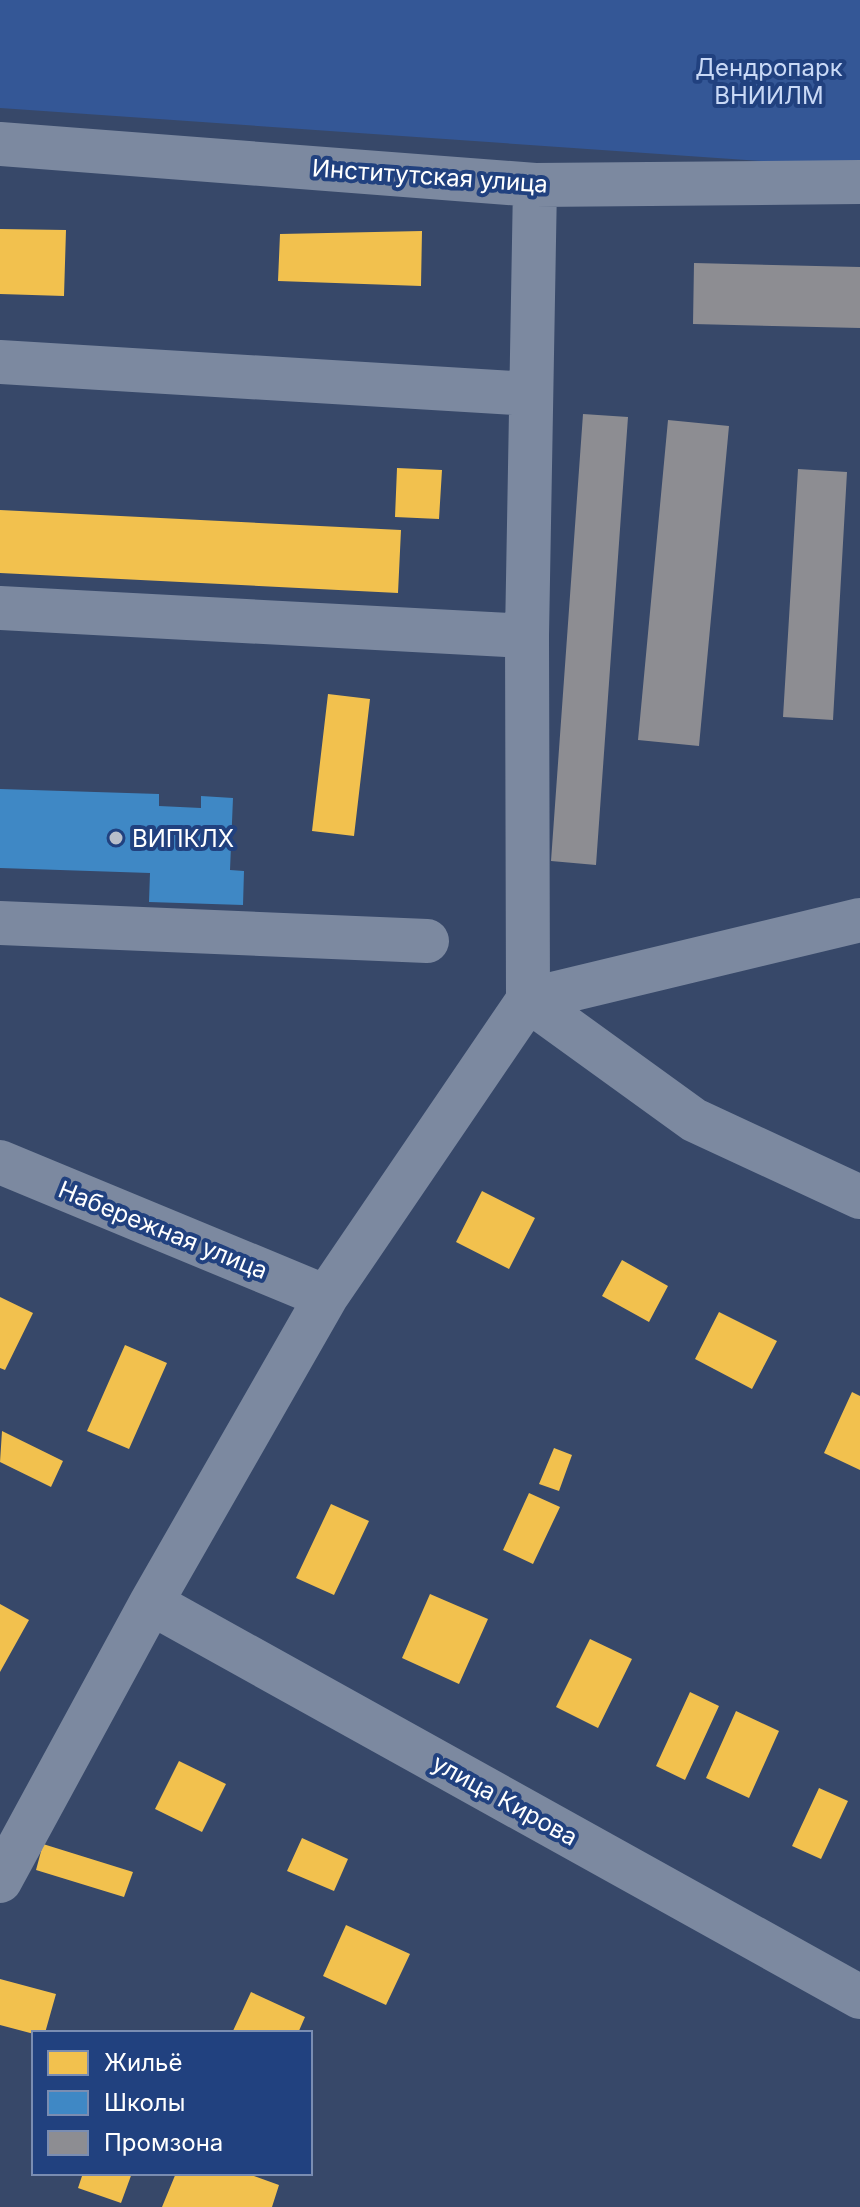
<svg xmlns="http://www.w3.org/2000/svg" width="860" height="2207" font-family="Inter,sans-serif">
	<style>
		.green { fill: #345796 }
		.homes { fill: #f2c14e }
		.schools { fill: #3f88c5 }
		.industry { fill: #8d8d92 }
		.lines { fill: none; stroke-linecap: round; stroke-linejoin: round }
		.minor { stroke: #7c89a0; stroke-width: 44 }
		.poi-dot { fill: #b9bfca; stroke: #21417f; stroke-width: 3 }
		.labels { text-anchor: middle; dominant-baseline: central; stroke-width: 8; stroke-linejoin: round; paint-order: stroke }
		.park-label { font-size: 24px; fill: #c9d9f6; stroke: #21417f }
		.street-label { font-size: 24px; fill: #fff; stroke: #21417f }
		.poi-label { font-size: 24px; fill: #fff; stroke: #21417f; text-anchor: start }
	</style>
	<rect width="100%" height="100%" fill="#374869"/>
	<path class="green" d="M0 0H860V168L0 108Z"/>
	<path class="homes" d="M0 229 66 230 64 296 0 294Z
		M422 231 421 286 278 281 280 234Z
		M397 468 442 470 439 519 395 517Z
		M0 510 401 530 398 593 0 573Z
		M328 694 370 699 354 836 312 831Z
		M482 1191 535 1218 509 1269 456 1242Z
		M622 1260 668 1286 649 1322 602 1296Z
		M0 1297 33 1313 5 1370 0 1368Z
		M719 1312 777 1341 752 1389 695 1359Z
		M125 1345 167 1363 129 1449 87 1431Z
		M852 1392 860 1396V1470L824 1453Z
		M2 1431 63 1461 51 1487 0 1462Z
		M554 1448 572 1455 559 1491 539 1484Z
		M529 1493 560 1507 533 1564 503 1550Z
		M331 1504 369 1521 334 1595 296 1578Z
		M430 1594 488 1619 459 1684 402 1658Z
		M0 1604 29 1620 0 1672Z
		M590 1639 632 1659 598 1728 556 1707Z
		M690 1692 719 1706 685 1780 656 1766Z
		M736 1711 779 1731 749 1798 706 1778Z
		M179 1761 226 1784 202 1832 155 1809Z
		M819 1788 848 1801 821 1859 792 1846Z
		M302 1838 348 1859 334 1891 287 1871Z
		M43 1844 133 1872 124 1897 36 1870Z
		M346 1925 410 1954 386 2005 323 1976Z
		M0 1979 56 1994 45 2033 34 2034 0 2025Z
		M251 1992 305 2017 298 2033H232Z
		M83 2173H132L121 2203 78 2188Z
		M176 2173H246L279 2185 272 2207H162Z"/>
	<path class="schools" d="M0 789 159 794V806L201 808V796L233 798 230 870 244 871 243 905 149 902 150 873 0 868Z"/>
	<path class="industry" d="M694 263 860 267V328L693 324Z
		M583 414 628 417 596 865 551 861Z
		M668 420 729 426 699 746 638 740Z
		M798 469 847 472 833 720 783 717Z"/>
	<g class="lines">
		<path class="minor" d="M0 144 535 185 860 182
			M0 362 531 394
			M0 608 527 636
			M0 923 427 941
			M528 1000 694 1120 860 1197
			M528 1000 860 920
			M0 1162 326 1297
			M151 1603 860 1997
			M0 1881 151 1603 326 1297 528 1000 527 636 535 185"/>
	</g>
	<circle class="poi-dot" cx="116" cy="838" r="8"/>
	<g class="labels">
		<g class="park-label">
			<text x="769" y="67">Дендропарк<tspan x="769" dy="28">ВНИИЛМ</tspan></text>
		</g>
		<g class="street-label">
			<text transform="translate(430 176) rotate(4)">Институтская улица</text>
			<text transform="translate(163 1230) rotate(22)">Набережная улица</text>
			<text transform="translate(505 1800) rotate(29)">улица Кирова</text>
		</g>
		<g class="poi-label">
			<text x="132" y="838">ВИПКЛХ</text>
		</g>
	</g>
	<rect x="32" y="2031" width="280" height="144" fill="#21417f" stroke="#7a8db2" stroke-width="2"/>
	<rect x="48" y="2051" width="40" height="24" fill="#f2c14e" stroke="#7a8db2" stroke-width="2"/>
	<text x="104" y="2071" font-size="24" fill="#ffffff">Жильё</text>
	<rect x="48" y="2091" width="40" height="24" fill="#3f88c5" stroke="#7a8db2" stroke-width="2"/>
	<text x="104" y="2111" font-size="24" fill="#ffffff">Школы</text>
	<rect x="48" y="2131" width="40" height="24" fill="#8d8d92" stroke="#7a8db2" stroke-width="2"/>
	<text x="104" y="2151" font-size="24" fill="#ffffff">Промзона</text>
</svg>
